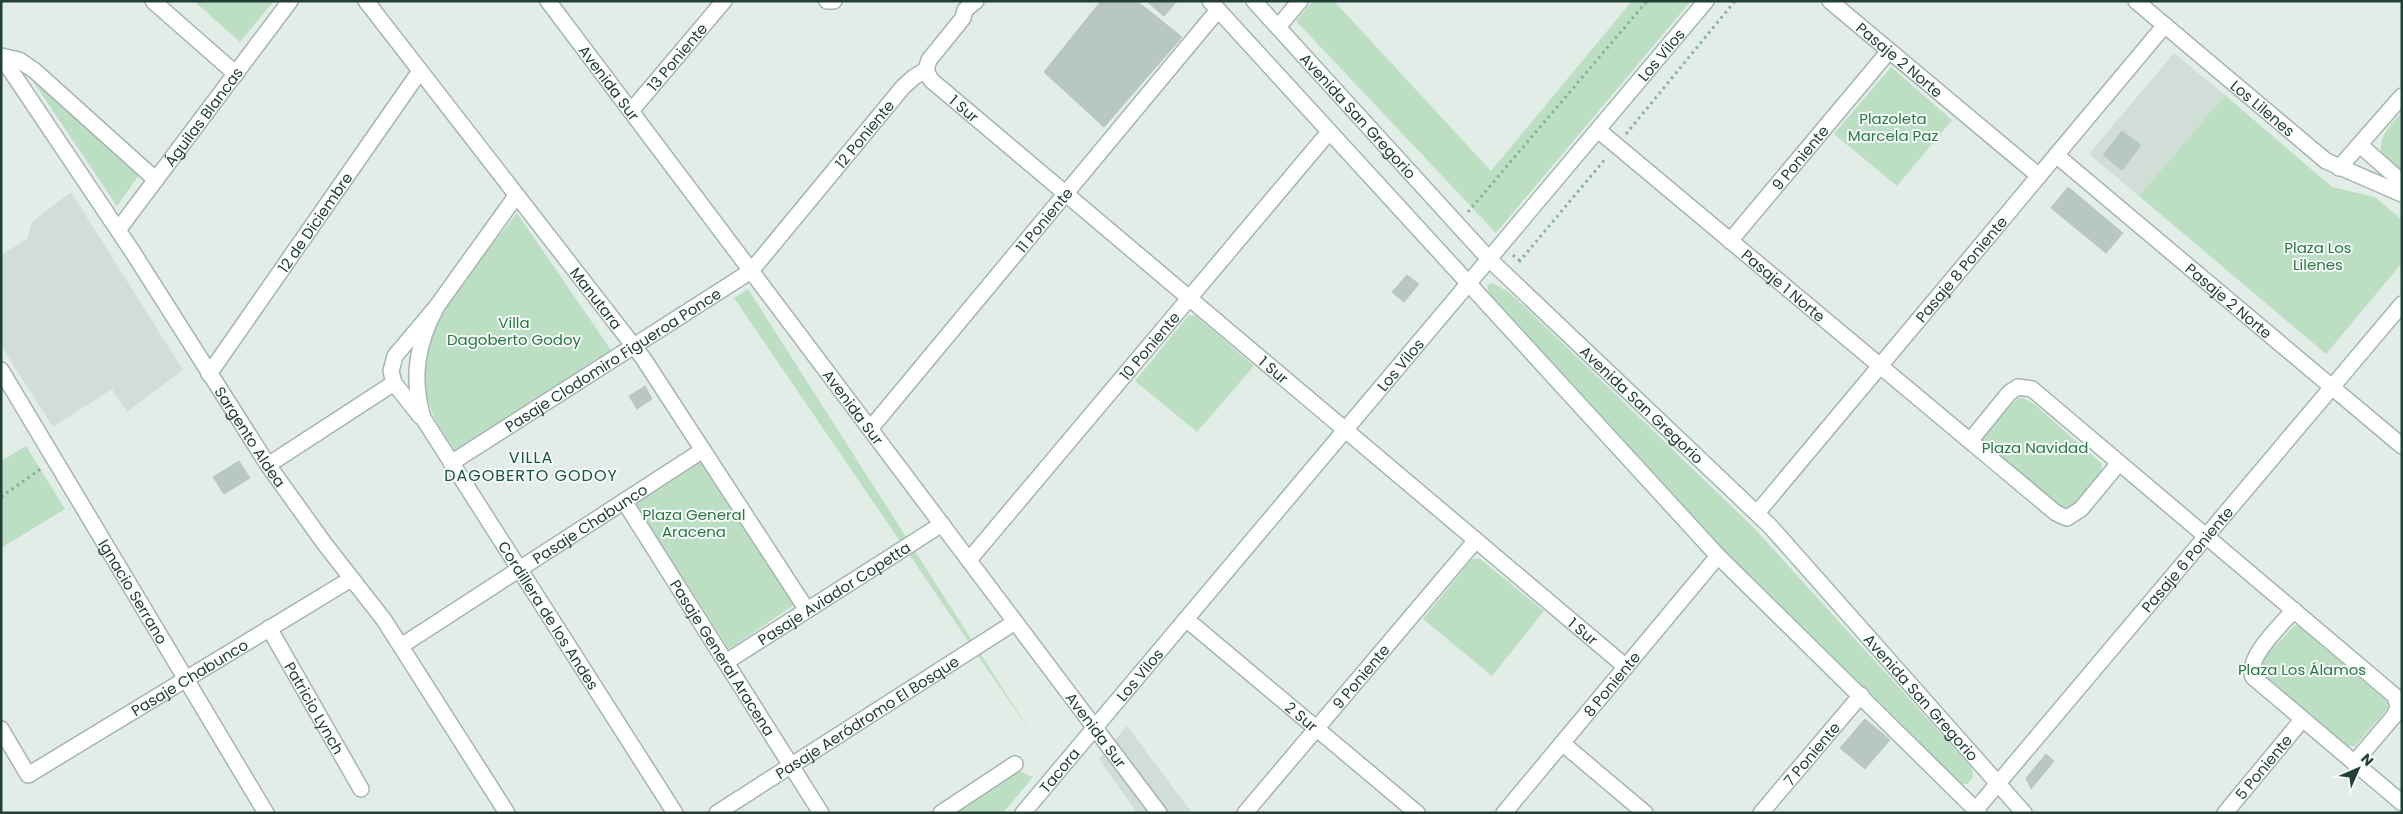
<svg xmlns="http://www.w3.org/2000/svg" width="2403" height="814" font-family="Poppins,sans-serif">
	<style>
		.built { fill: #d1ddd7 }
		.green { fill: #bcdfc4 }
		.building { fill: #b8c8c1; stroke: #b5c7bf }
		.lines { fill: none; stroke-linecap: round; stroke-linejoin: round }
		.street-casing { stroke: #a5b5af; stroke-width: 18 }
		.secondary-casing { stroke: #a1b9b0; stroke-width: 18 }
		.path { stroke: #83b2a1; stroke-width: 3; stroke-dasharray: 2.5 4; stroke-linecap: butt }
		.street { stroke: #fff; stroke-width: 15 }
		.secondary { stroke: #fff; stroke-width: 15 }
		.labels { text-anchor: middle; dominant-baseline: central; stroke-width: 4; stroke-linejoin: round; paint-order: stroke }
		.street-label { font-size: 15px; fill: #223f36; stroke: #f4faf7 }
		.park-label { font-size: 15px; fill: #2b7746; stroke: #f4faf7 }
		.neighbourhood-label { font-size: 16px; letter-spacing: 1px; fill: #1d5243; stroke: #f4faf7 }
	</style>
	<rect width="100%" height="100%" fill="#e3ede8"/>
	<path class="built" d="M2174 53 2225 95 2139 196 2089 154Z
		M71 192 183 370 127 412 112 389 53 427 1 346V255L27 239 32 222Z
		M1127 726 1192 813H1137L1099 759Z"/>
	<path class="green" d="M194 1H274L240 42Z
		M1313 1H1334L1491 171 1632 1H1691L1496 233 1296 21Z
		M1891 67 1952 120 1897 186 1834 134Z
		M30 77 140 174 117 206Z
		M2225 95 2332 187 2375 197 2402 220V263L2326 354 2139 196Z
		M2402 112V173L2381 156C2379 134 2389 127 2402 112Z
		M517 213 611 350 455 452C448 439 437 426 432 412 426 396 423 377 425 360 432 312 488 251 517 213Z
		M1492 283 1507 291 1523 305 1754 528 1972 768 1973 777 1968 784H1961L1953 779 1720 546 1603 422 1490 297 1487 286Z
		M748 289 1033 736 734 298Z
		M1189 315 1196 316 1254 366 1197 432 1135 381Z
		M2018 398H2023L2034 404 2102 464C2103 479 2076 511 2061 508L1982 441 1983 436Z
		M26 446 65 509 1 548V461Z
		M701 460 794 605 729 649 634 502Z
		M1479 558 1544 611 1492 676 1423 619 1472 559Z
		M2295 625 2301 627 2388 702 2387 708 2383 714 2355 746H2344L2264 679 2259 672 2260 662Z
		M1019 771 1033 777 1003 813H953Z"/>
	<path class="building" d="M1101 1H1137L1182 37 1104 127 1044 72Z
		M1146 1H1177L1164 16Z
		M2122 131 2141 145 2122 170 2103 155Z
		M2068 187 2123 233 2106 253 2051 208Z
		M1407 275 1419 284 1404 302 1392 292Z
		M645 386 652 399 637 409 629 396Z
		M239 461 250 478 224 494 213 477Z
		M1865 719 1890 740 1865 769 1840 748Z
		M2046 754 2054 761 2031 789 2026 778Z"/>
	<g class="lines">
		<defs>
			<g id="street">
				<path d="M153 1 236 74"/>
				<path id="s1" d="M366 1 643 358 807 610"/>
				<path id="s2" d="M548 1 1159 813"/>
				<path d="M827 1H834"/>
				<path id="s3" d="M1830 1 2039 176"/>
				<path id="s4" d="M2136 1 2326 161 2402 194"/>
				<path d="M1278 27 1300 1"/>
				<path id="s5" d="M1 56 132 251 268 465 324 543 384 620 507 813"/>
				<path d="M1 56 19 60 35 71 156 180"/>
				<path id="s6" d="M926 70 931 80 1626 667"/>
				<path id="s7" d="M631 111 724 1"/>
				<path id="s8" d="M1598 130 2056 513 2067 518 2081 509 2119 463"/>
				<path d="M2360 145 2402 182"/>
				<path id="s9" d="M2056 155 2402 446"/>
				<path d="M2339 168 2402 96"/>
				<path id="s10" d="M118 230 290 1"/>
				<path id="s11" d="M1730 241 1889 51"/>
				<path id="s12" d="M437 306C417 343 411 378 423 418L675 813"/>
				<path id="s13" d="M1 370 266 813"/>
				<path id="s14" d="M209 374 420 71"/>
				<path d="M420 416 394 383 391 371 395 356 437 306 516 196"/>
				<path id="s15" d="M870 429 1218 10"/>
				<path d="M1970 441 2009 393 2018 387 2032 389 2395 696 2398 707 2394 716 2354 763"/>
				<path id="s16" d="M451 463 751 271 903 87 914 77 926 70 929 60 963 18 965 10 976 1"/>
				<path d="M268 465 394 383"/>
				<path id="s17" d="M624 501 821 813"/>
				<path id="s18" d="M1757 513 2165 25"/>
				<path id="s19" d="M969 560 1329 132"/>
				<path d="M2294 610C2282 624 2245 658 2253 677L2402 803"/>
				<path id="s20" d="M1186 619 1417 813"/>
				<path id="s21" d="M269 628 361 789"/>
				<path id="s22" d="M401 646 703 450"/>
				<path id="s23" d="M726 662 942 524"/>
				<path id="s24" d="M1 729 28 775 351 579"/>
				<path d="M1562 743 1645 813"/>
				<path id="s25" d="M717 813 1015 622"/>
				<path d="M941 813 1015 764"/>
				<path id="s26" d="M1245 813 1476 540"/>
				<path id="s27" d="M1504 813 1718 556"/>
				<path id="s28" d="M1761 813 1861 695"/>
				<path id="s29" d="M1973 813 2402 304"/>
				<path id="s30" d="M2225 813 2302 720"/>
			</g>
			<g id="secondary">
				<path d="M1210 1 1718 556 1979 813"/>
				<path id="s31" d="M1254 1 1489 259 1770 526 2024 813"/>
				<path id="s32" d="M1023 813 1706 1"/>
			</g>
		</defs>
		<use href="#street" class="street-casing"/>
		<use href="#secondary" class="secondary-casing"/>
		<path class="path" d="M1626 134 1735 1
			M1468 212 1647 1
			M1513 255 1520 261
			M1519 262 1606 158
			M1 497 42 468"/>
		<use href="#street" class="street"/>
		<use href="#secondary" class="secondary"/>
	</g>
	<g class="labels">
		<g class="street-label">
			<text stroke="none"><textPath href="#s32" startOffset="991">Los Vilos</textPath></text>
			<text stroke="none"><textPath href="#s7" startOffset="71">13 Poniente</textPath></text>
			<text stroke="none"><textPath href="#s3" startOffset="91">Pasaje 2 Norte</textPath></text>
			<text stroke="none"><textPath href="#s2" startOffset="102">Avenida Sur</textPath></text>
			<text stroke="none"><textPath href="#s6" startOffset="55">1 Sur</textPath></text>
			<text stroke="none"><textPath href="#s4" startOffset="166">Los Lilenes</textPath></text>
			<text stroke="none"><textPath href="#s31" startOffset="155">Avenida San Gregorio</textPath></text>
			<text stroke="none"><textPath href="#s10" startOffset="142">Águilas Blancas</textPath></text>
			<text stroke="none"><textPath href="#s16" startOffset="534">12 Poniente</textPath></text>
			<text stroke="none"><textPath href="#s11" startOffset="109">9 Poniente</textPath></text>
			<text stroke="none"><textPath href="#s15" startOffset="272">11 Poniente</textPath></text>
			<text stroke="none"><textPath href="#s14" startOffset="185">12 de Diciembre</textPath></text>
			<text stroke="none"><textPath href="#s18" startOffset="318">Pasaje 8 Poniente</textPath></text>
			<text stroke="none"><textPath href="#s8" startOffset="242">Pasaje 1 Norte</textPath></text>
			<text stroke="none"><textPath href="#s1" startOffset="376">Manutara</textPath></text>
			<text stroke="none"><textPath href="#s9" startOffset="226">Pasaje 2 Norte</textPath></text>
			<text stroke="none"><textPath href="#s19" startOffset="280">10 Poniente</textPath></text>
			<text stroke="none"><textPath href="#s16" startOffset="192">Pasaje Clodomiro Figueroa Ponce</textPath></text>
			<text stroke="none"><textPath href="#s32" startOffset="586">Los Vilos</textPath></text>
			<text stroke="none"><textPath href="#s6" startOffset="460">1 Sur</textPath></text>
			<text stroke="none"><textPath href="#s31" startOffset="560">Avenida San Gregorio</textPath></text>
			<text stroke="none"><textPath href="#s2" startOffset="508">Avenida Sur</textPath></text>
			<text stroke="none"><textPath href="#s5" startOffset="455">Sargento Aldea</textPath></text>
			<text stroke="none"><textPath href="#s22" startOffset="225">Pasaje Chabunco</textPath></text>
			<text stroke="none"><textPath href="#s29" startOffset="332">Pasaje 6 Poniente</textPath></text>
			<text stroke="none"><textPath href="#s13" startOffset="258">Ignacio Serrano</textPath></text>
			<text stroke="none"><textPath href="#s23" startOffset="128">Pasaje Aviador Copetta</textPath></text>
			<text stroke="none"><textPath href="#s12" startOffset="350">Cordillera de los Andes</textPath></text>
			<text stroke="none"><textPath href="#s6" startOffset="865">1 Sur</textPath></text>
			<text stroke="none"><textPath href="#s17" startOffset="185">Pasaje General Aracena</textPath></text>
			<text stroke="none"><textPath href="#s32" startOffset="181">Los Vilos</textPath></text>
			<text stroke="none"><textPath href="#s26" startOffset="179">9 Poniente</textPath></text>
			<text stroke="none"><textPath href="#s24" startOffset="242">Pasaje Chabunco</textPath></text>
			<text stroke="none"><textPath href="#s27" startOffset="168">8 Poniente</textPath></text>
			<text stroke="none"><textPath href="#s31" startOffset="965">Avenida San Gregorio</textPath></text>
			<text stroke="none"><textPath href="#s21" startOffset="92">Patricio Lynch</textPath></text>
			<text stroke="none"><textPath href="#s20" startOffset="151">2 Sur</textPath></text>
			<text stroke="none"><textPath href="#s25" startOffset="178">Pasaje Aeródromo El Bosque</textPath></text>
			<text stroke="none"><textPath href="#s2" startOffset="912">Avenida Sur</textPath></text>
			<text stroke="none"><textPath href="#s28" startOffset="78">7 Poniente</textPath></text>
			<text stroke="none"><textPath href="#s30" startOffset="60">5 Poniente</textPath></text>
			<text stroke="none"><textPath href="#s32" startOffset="56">Tacora</textPath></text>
		</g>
		<g class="park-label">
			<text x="1893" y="118">Plazoleta<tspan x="1893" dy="17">Marcela Paz</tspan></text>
			<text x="2318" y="247">Plaza Los<tspan x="2318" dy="17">Lilenes</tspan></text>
			<text x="514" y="322">Villa<tspan x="514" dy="17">Dagoberto Godoy</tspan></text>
			<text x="2035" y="447">Plaza Navidad</text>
			<text x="694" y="514">Plaza General<tspan x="694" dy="17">Aracena</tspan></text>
			<text x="2302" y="669">Plaza Los Álamos</text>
		</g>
		<g class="neighbourhood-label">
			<text x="531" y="457">VILLA<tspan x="531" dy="18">DAGOBERTO GODOY</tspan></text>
		</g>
	</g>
	<rect width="2403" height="814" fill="none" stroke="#223f36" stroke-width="5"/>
	<g transform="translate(2358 769) rotate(45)" stroke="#f4faf7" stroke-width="4" paint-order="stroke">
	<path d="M0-4L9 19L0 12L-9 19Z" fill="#223f36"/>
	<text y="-8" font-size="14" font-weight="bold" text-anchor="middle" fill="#223f36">N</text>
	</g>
</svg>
